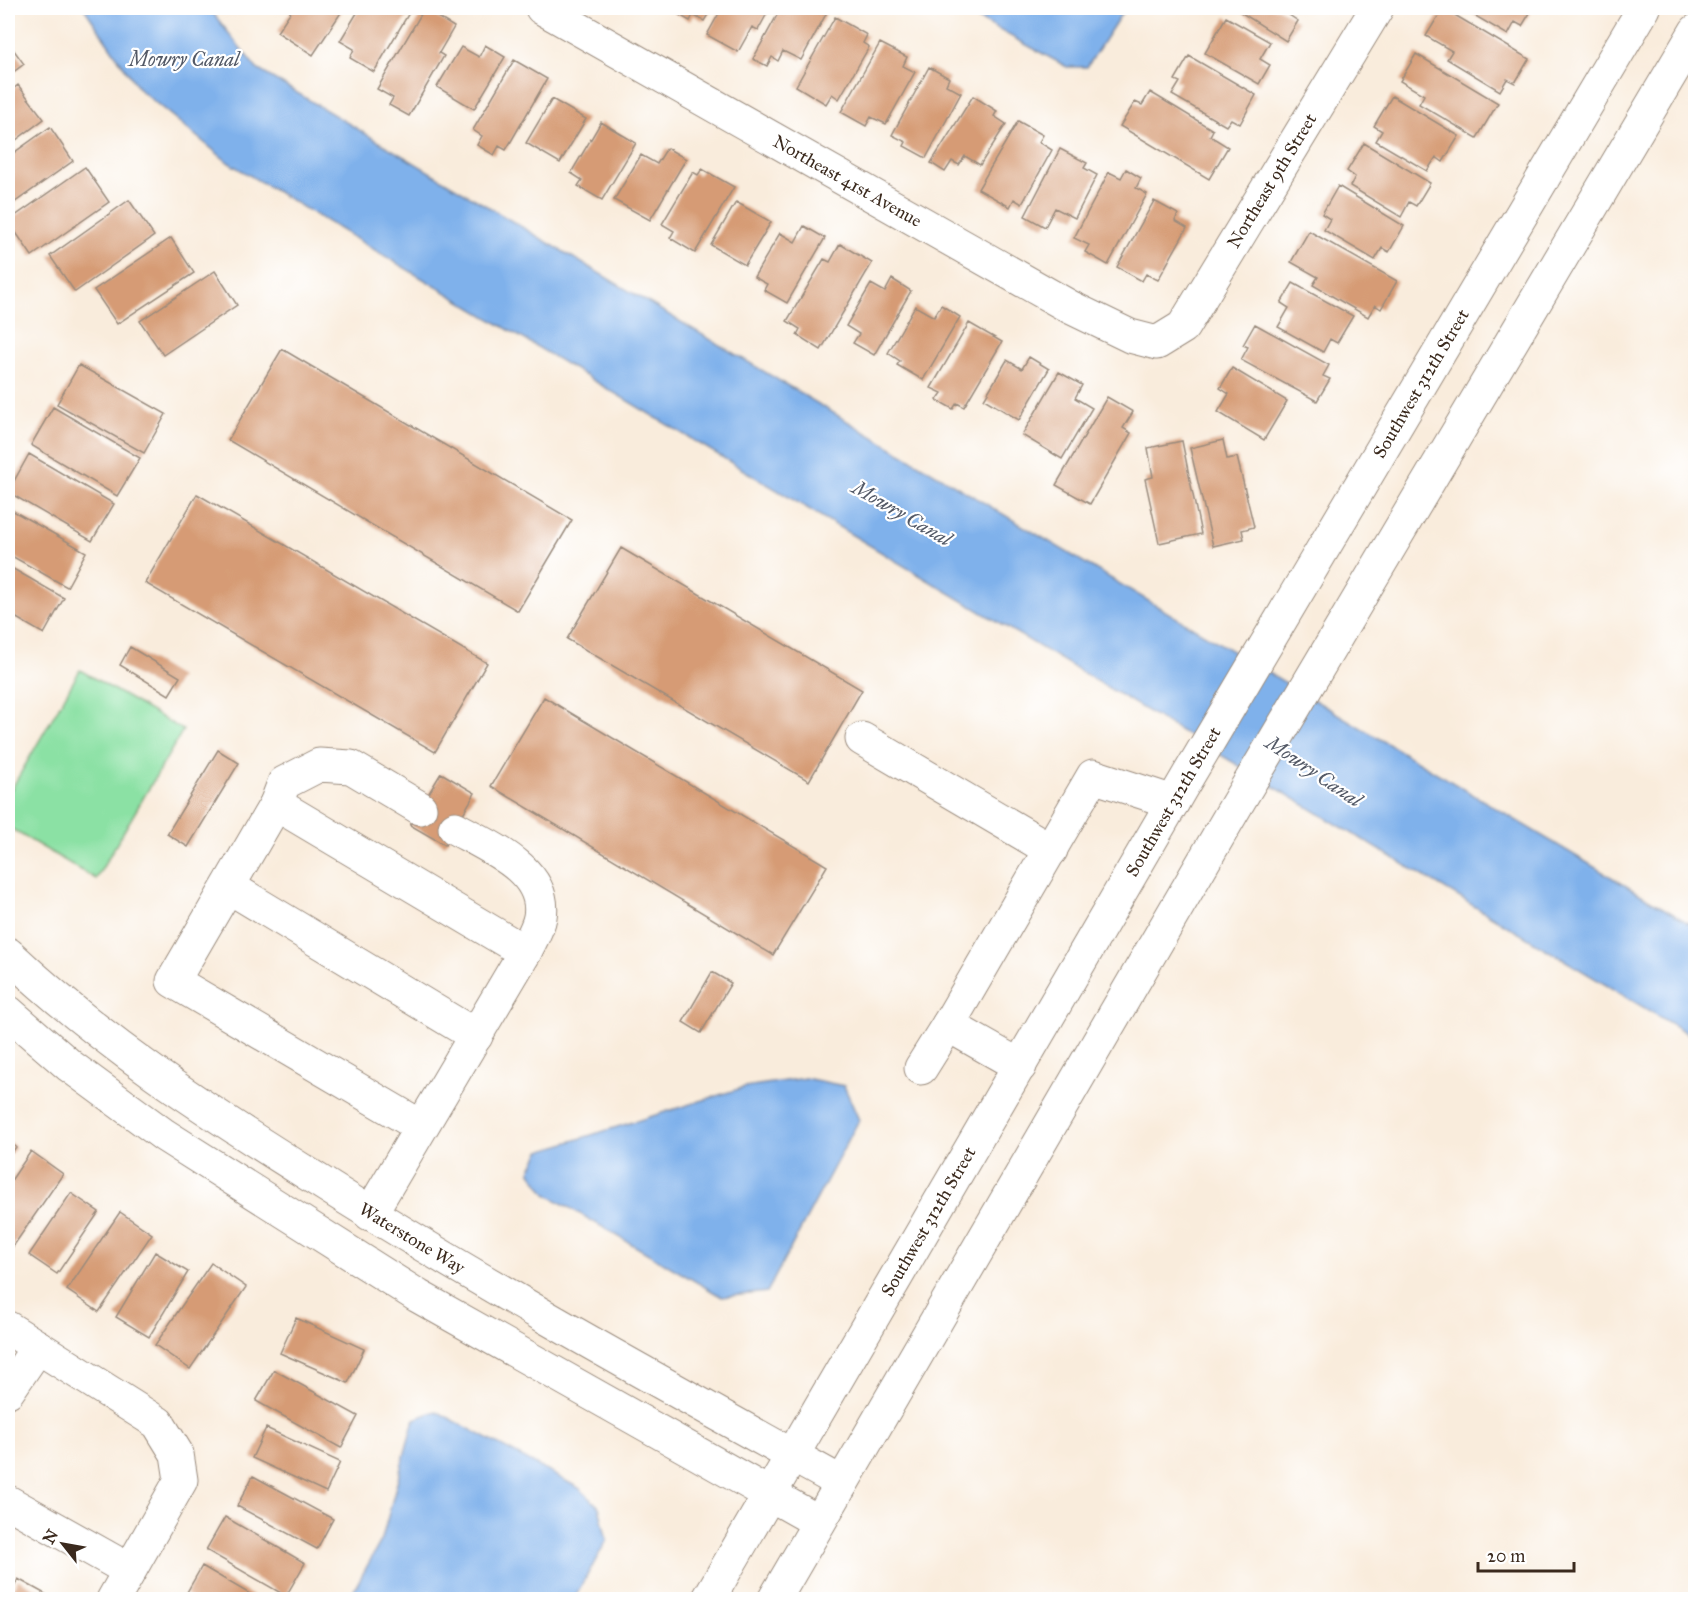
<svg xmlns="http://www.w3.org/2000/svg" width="1703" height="1607" font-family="'IM FELL Great Primer',serif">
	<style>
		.green { fill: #8be1a4; stroke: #638661; stroke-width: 1.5 }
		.water { fill: #7fb1eb; stroke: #5d6e84; stroke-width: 1.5 }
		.building { fill: #d69b75 }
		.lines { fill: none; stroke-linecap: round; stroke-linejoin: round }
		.minor-casing { stroke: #9a8b7d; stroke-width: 35 }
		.major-casing { stroke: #9a8b7d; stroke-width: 35 }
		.minor { stroke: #fff; stroke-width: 33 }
		.major { stroke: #fff; stroke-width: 33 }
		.labels { text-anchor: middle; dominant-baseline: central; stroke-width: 4.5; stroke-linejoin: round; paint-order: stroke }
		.street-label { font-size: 18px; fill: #3b2a1e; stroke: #fff }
		.water-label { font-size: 20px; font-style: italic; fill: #535966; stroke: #fff }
	</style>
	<rect width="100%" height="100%" fill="#fff"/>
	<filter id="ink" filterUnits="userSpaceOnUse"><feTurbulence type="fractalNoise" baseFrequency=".0167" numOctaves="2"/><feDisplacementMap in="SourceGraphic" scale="12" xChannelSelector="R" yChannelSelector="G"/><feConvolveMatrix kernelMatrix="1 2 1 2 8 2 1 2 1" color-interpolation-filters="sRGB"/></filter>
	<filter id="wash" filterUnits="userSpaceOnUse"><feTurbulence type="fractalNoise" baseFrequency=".008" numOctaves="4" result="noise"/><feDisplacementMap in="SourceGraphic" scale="24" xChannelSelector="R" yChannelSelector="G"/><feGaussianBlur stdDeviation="1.35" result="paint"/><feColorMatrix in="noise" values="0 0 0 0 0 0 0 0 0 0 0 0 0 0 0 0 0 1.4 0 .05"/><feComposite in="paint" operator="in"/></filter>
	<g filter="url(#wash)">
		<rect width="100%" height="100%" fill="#f9ecdc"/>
		<path class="green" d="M80 670 183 730 96 879 8 827V795Z"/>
		<path class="water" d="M84 8H209L257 69 1695 927V1038L229 163 139 89Z
			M959 8H1125L1087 67H1067Z
			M805 1078 844 1086 859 1120 767 1292 722 1297 546 1194 530 1171 540 1151 745 1087Z
			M436 1411 579 1488 599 1507 607 1540 574 1599H349L382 1539 414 1419Z"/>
		<g id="blocks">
			<path class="building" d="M293 8H344L313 55 277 32Z
				M360 8H401L409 13 374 72 350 58 354 49 340 41Z
				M671 8H712L704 21 693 15 690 21 670 10Z
				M722 8H770L758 30 752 27 738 52 707 35Z
				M781 8H814L826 14 801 60 783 51 778 61 772 57 767 66 753 59Z
				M1234 8H1281L1280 9 1298 21 1286 41Z
				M1443 8 1529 59 1515 83 1507 79 1500 91 1447 59 1452 51 1426 36Z
				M1469 8H1533L1522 26 1515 22 1508 35 1467 11Z
				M424 9 454 27 439 53 444 56 409 116 389 105 393 98 377 89Z
				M835 17 867 35 863 43 869 47 839 99 832 94 826 104 796 86Z
				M1226 17 1270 42 1260 59 1270 65 1259 84 1205 53Z
				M8 42 24 64 8 76Z
				M880 43 907 57 903 66 915 72 886 124 871 117 866 126 841 112Z
				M485 45 505 57 474 109 437 87 461 47 479 57Z
				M1416 54 1498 103 1477 138 1419 104 1424 95 1400 81Z
				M1189 56 1256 95 1240 124 1231 119 1226 126 1172 95 1180 82 1175 80Z
				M514 60 547 79 506 150 499 146 494 155 477 145 482 136 473 130Z
				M929 67 949 78 946 85 961 93 926 158 904 146 906 142 892 135Z
				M18 85 44 119 8 146V93Z
				M1150 92 1213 130 1210 136 1228 147 1209 179 1120 126 1135 102 1142 105Z
				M973 96 997 111 994 116 1006 124 980 165 965 156 959 165 952 161 945 172 931 163Z
				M1392 96 1459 136 1443 162 1436 157 1427 171 1376 141 1382 131 1374 126Z
				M552 99 586 119 560 163 526 143Z
				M1018 121 1043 135 1039 142 1052 150 1022 204 1014 199 1010 207 978 189Z
				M601 122 636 143 602 200 578 186 582 180 571 173Z
				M50 127 73 161 8 207V157Z
				M1364 143 1430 183 1416 206 1409 202 1401 217 1350 186 1355 177 1347 171Z
				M667 148 686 159 650 220 614 200 641 155 657 164Z
				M1060 149 1087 163 1084 168 1097 175 1075 218 1055 208 1045 227 1025 216Z
				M85 167 109 202 32 256 8 221Z
				M702 169 734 187 695 253 670 238 674 231 662 224 693 172 698 175Z
				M1126 169 1141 178 1136 188 1147 194 1108 265 1085 252 1089 245 1074 238 1109 172 1121 178Z
				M1338 186 1404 226 1389 252 1382 248 1375 260 1324 230 1330 219 1322 214Z
				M129 200 154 236 75 292 50 256Z
				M1154 201 1178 214 1175 221 1187 228 1158 280 1146 274 1142 281 1117 267Z
				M736 202 771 222 745 265 711 245Z
				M804 226 825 238 787 303 764 290 767 284 754 277 780 233 795 242Z
				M1309 231 1397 281 1381 309 1375 305 1368 317 1313 285 1318 277 1291 262Z
				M171 238 194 273 117 324 94 290Z
				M840 244 872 263 821 350 797 335 800 329 787 321 824 259 830 262Z
				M215 271 237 305 163 355 140 321Z
				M892 279 911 291 874 355 853 343 859 334 846 326 871 284 885 292Z
				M1293 283 1353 316 1337 343 1330 339 1323 352 1278 327 1289 308 1281 303Z
				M941 305 960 317 923 380 897 365 900 361 888 353 915 306 934 317Z
				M969 323 1002 342 964 407 957 403 953 409 937 400 942 393 931 388Z
				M1255 324 1329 365 1323 376 1330 379 1317 401 1241 360 1248 347 1243 345Z
				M282 349 572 520 518 611 228 440Z
				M1029 357 1049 369 1019 420 984 399 1007 360 1022 369Z
				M79 365 166 414 144 453 57 404Z
				M1232 368 1287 401 1264 440 1218 412 1229 394 1220 388Z
				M1059 372 1082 385 1075 398 1092 408 1062 459 1022 435Z
				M1107 397 1133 412 1123 428 1131 433 1090 504 1056 485Z
				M53 407 140 458 117 496 31 445Z
				M1223 440 1227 459 1237 457 1254 527 1242 530 1244 539 1213 546 1190 448Z
				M1182 441 1201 534 1159 543 1145 479 1153 477 1148 448Z
				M29 454 114 504 92 541 8 492Z
				M197 494 487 663 435 752 145 583Z
				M8 508 86 552 67 587 8 554Z
				M621 548 862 690 809 781 567 639Z
				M8 566 64 598 44 634 8 613Z
				M130 647 180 677 169 695 120 665Z
				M544 697 827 866 773 955 491 786Z
				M218 750 239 763 188 847 167 834Z
				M441 773 475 793 445 845 410 825Z
				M712 972 731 983 701 1033 683 1022Z
				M8 1141 16 1147 8 1158Z
				M31 1151 63 1174 12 1248 8 1244V1185Z
				M71 1193 99 1212 57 1274 29 1255Z
				M120 1212 152 1234 99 1312 67 1290Z
				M155 1252 188 1272 149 1337 116 1317Z
				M211 1263 246 1287 190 1369 155 1345Z
				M296 1318 364 1349 348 1383 280 1353Z
				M274 1370 358 1416 341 1448 256 1401Z
				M266 1428 340 1462 326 1492 252 1458Z
				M253 1476 333 1519 317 1549 237 1506Z
				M225 1517 305 1563 286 1596 206 1550Z
				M202 1566 260 1600H195L186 1594Z
				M18 1579 49 1596 47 1600H8Z"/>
		</g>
	</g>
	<g filter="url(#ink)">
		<use href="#blocks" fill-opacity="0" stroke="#9a8b7d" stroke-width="1.5"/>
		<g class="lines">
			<defs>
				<g id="minor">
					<path id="s1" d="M542 8 1070 307 1130 336 1157 343 1183 327 1377 8"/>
					<path d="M862 739 1051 850"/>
					<path d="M276 804 284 783 319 765 351 767 420 808"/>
					<path d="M455 828C487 846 548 870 540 917 538 929 530 941 525 952"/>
					<path d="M229 887 476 1036"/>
					<path id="s2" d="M8 954C100 1041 201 1107 308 1174 481 1284 662 1383 842 1483"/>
					<path d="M8 1012 70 1066 164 1135 418 1296 819 1522"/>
					<path d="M1020 1066 948 1025 1093 776 1173 802"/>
					<path d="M921 1068 948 1025"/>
					<path d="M370 1214 525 952 276 804 173 981 420 1126"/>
					<path d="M8 1328 158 1423 177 1454 181 1480 113 1600"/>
					<path d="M8 1391 38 1347"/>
					<path d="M8 1502 129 1570"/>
				</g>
				<g id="major">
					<path id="s3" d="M708 1600 1188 776 1644 8"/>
					<path d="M774 1600 1237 804 1696 31"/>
				</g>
			</defs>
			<use href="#minor" class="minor-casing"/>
			<use href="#major" class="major-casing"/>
			<use href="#minor" class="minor"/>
			<use href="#major" class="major"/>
		</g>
	</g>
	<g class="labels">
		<g class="street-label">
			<text stroke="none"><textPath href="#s1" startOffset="351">Northeast 41st Avenue</textPath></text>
			<text stroke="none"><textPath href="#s1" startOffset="903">Northeast 9th Street</textPath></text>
			<text stroke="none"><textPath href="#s3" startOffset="1410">Southwest 312th Street</textPath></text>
			<text stroke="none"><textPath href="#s3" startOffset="924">Southwest 312th Street</textPath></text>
			<text stroke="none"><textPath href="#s3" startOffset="438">Southwest 312th Street</textPath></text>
			<text stroke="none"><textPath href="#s2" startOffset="495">Waterstone Way</textPath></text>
		</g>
		<g class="water-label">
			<text x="184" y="59">Mowry Canal</text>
			<text transform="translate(902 513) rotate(30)">Mowry Canal</text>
			<text transform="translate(1314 771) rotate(34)">Mowry Canal</text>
		</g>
	</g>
	<rect width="1703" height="1607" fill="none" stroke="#fff" stroke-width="30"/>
	<g transform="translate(63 1544) rotate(301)" stroke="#ffffff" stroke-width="4.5" paint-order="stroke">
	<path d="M0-4.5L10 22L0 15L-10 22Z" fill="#3b2a1e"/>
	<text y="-9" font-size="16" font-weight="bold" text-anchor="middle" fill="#3b2a1e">N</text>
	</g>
	<path d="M1478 1562v9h96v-9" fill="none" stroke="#3b2a1e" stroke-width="3"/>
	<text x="1487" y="1562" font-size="18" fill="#3b2a1e" stroke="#ffffff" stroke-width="4.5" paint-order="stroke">20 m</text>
</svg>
